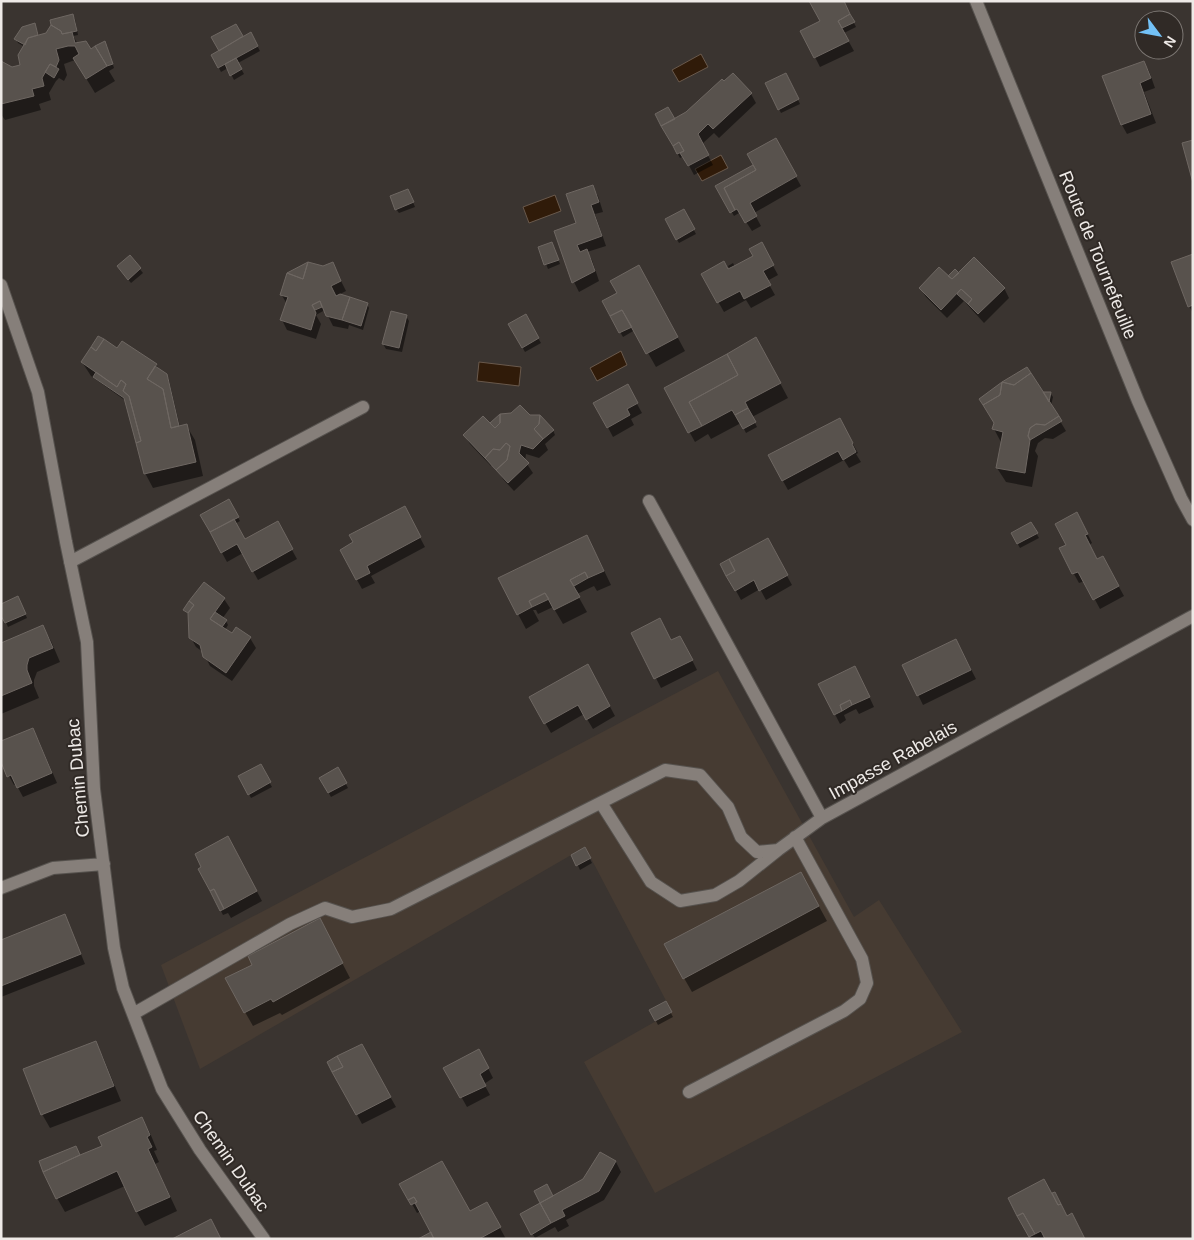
<svg xmlns="http://www.w3.org/2000/svg" width="1194" height="1240" font-family="Arial,sans-serif">
	<style>
		.built { fill: #463b32 }
		.water { fill: #301b09; stroke: #69594c }
		.shadow { fill: #0007 }
		.building { fill: #58524d; stroke: #6e6762 }
		.lines { fill: none; stroke-linecap: round; stroke-linejoin: round }
		.minor-casing { stroke: #56524e; stroke-width: 14 }
		.minor { stroke: #867f7a; stroke-width: 12 }
		.labels { text-anchor: middle; dominant-baseline: central; stroke-width: 4; stroke-linejoin: round; paint-order: stroke }
		.street-label { font-size: 18px; fill: #eeeae7; stroke: #302a26 }
	</style>
	<rect width="100%" height="100%" fill="#3a3430"/>
	<path class="built" d="M718 671 854 917 879 900 962 1032 655 1193 584 1062 672 1012 585 847 200 1069 161 965Z"/>
	<path class="water" d="M701 54 708 67 679 82 672 70Z
		M721 155 728 168 702 181 695 169Z
		M555 195 561 211 529 223 523 207Z
		M621 351 627 365 597 381 590 368Z
		M479 362 521 367 519 386 477 381Z"/>
	<path class="shadow" d="M843 1 856 27 844 33 854 51 820 67 802 31 821 22Z
		M72 15 75 19 78 35 73 36 78 44 90 51 107 46 114 68 109 71 115 81 95 93 75 60 64 64 67 75 64 81 59 78 56 81 49 93 51 100 39 104 41 110 5 120 1 114V62L12 68 22 66 25 47 18 43 16 39 35 24 39 36 46 34Z
		M236 26 243 38 251 34 260 51 238 63 244 74 234 80 228 68 221 72 213 56 220 51Z
		M1143 62 1149 71 1155 88 1144 92 1156 123 1127 134 1122 125 1103 77Z
		M788 79 800 104 781 113 779 109Z
		M751 94 756 103 719 138 714 133 702 144 713 165 694 175 684 156 680 158 657 115 674 120Z
		M775 140 801 186 754 213 761 226 752 231 743 217 742 218 739 213 734 216 717 186 756 171Z
		M592 187 598 196 603 212 595 214 606 246 587 252 592 260 599 281 579 292 574 282 556 232 578 224Z
		M410 195 415 207 399 213 396 209Z
		M683 210 696 234 679 243 666 220Z
		M552 243 560 264 548 269 546 264Z
		M761 244 778 275 767 281 775 295 751 308 746 300 724 312 703 275H730L732 274 728 266 733 263 735 267 755 256Z
		M1193 256V313L1189 306Z
		M130 257 143 273 131 283 118 267Z
		M332 263 346 291 338 295 367 304 369 308 363 330 349 325 348 329 333 326 325 310 316 315 321 324 316 339 287 330 282 320 287 304 281 294 323 268Z
		M959 274 1004 288 1009 298 984 323 964 301 947 318 926 297 920 288Z
		M647 281 685 351 656 367 635 330 623 337 603 302Z
		M406 316 409 321 402 352 386 349 383 344Z
		M525 316 541 343 525 352 510 325Z
		M118 350 156 364 159 370 167 375 169 380 180 427 186 425 195 440 203 476 153 488 145 473 126 401 91 376 82 362Z
		M764 353 788 398 752 417 757 427 746 433 741 423 711 439 708 434 695 442 665 388Z
		M627 386 642 413 631 419 634 425 613 437 595 403Z
		M1042 393H1050L1053 397 1051 406 1066 431 1053 439 1045 438 1038 443 1035 451 1038 456 1032 487 1006 482 997 468 1002 444 994 429Z
		M501 415 530 417 553 430 555 435 545 444 548 450 539 458 526 454 525 461 533 473 514 491 503 479 500 474 492 465 491 466 470 444 464 435 490 425Z
		M839 419 858 453 856 454 861 462 849 468 844 460 788 490 769 456Z
		M229 501 240 521 235 524 245 541 277 523 297 559 258 580 243 553 227 562 202 516Z
		M409 517 425 547 371 576 375 583 362 589 341 551Z
		M1082 523 1092 543 1089 545 1097 561 1103 558 1124 596 1100 609 1085 581 1079 583 1060 549 1068 545Z
		M1031 524 1039 538 1020 548 1012 534Z
		M767 540 792 585 766 600 760 589 741 600 722 565Z
		M594 550 611 585 597 591 594 586 577 594 587 612 563 624 553 607 538 614 536 610H533L539 621 526 629 518 614Z
		M224 599 230 608 222 619 226 621 228 625 225 630 232 635 250 638 256 648 232 681 210 666 203 652 196 647 191 638 190 616 185 610Z
		M20 602 27 618 8 627 1 612Z
		M43 627 51 641 60 662 37 672 34 680V686L39 698 1 714V645Z
		M633 633 671 642 685 646 697 670 661 688Z
		M956 640 976 679 923 705 904 666Z
		M593 675 615 716 593 729 584 714 551 733 531 698Z
		M860 677 874 707 859 714 856 709 844 715 846 720 840 724 820 685Z
		M33 729 38 739 57 783 23 797 16 784 14 785 9 776Z
		M260 766 272 787 251 798 240 777Z
		M338 769 348 788 331 797 321 779Z
		M233 847 262 901 231 918 228 913 223 915 211 891Z
		M585 849 592 863 580 870 573 855Z
		M809 888 827 921 692 992 684 978Z
		M64 915 69 925 85 964 1 997V941Z
		M327 934 350 978 282 1015 280 1013 253 1026 245 1012Z
		M665 1002 673 1017 658 1025 651 1011Z
		M95 1042 103 1057 121 1101 50 1128 42 1114Z
		M361 1045 396 1107 362 1124 329 1062Z
		M484 1060 493 1078 484 1084 490 1095 467 1107 445 1068Z
		M142 1118 150 1133 157 1150 154 1151 159 1162 155 1164 177 1211 145 1226 137 1212 125 1186 65 1212 57 1198 80 1157 104 1147Z
		M601 1153 616 1162 621 1172 604 1200 566 1220 569 1226 558 1232 555 1227 535 1238 521 1214 584 1180Z
		M401 1184 470 1213 486 1203 506 1239H436L421 1211 417 1213Z
		M1054 1194 1067 1217 1085 1239H1031L1009 1198Z"/>
	<path class="building" d="M809 1H844L850 14 838 21 849 41 814 58 800 31 820 21Z
		M73 14 77 31 62 34 61 31 51 25 50 20Z
		M850 14 855 22 842 28 838 21Z
		M35 23 38 35 28 38 25 45 14 39 22 27Z
		M236 24 243 36 219 51 211 37Z
		M51 25 61 31 62 34 72 32 75 43 86 41 91 49 95 46 107 66 86 79 73 58 79 54 75 46H68L56 49 59 60 56 67 50 64 42 78 44 86 32 89 34 96 1 104V61L12 67 20 65 18 55 28 38 46 33Z
		M251 32 258 46 218 68 211 55Z
		M105 41 113 64 107 66 95 46Z
		M236 58 242 69 230 76 225 64Z
		M1144 61 1151 78 1140 83 1151 114 1121 125 1102 76Z
		M50 64 59 69 54 78 45 72Z
		M733 73 752 93 713 129 708 124 698 134 709 155 688 166 680 153 684 151 679 142 673 146 661 126 686 112 722 79 724 81Z
		M786 73 799 99 778 110 765 83Z
		M668 107 675 119 661 126 655 114Z
		M776 138 797 176 750 203 757 216 745 223 737 209 735 210 724 188 756 170 747 154Z
		M1193 140V183L1182 143Z
		M679 142 684 151 677 154 673 146Z
		M753 165 756 170 724 188 735 210 730 213 715 186Z
		M593 185 599 202 591 205 602 236 577 245 580 252 587 249 595 271 572 283 554 231 576 223 566 194Z
		M408 189 414 202 395 210 390 196Z
		M684 209 695 229 676 240 665 219Z
		M552 242 559 260 544 265 538 247Z
		M762 242 774 265 763 271 771 285 744 299 740 291 717 303 701 274 724 261 728 269 736 265 753 256 749 249Z
		M1193 254V305L1188 307 1171 262Z
		M130 255 141 268 128 280 117 266Z
		M974 257 1005 288 978 314 968 304 972 299 961 289 941 310 919 288 939 267 952 279Z
		M308 262 303 279 287 273Z
		M308 262 323 266 333 262 341 281 331 286 336 296 340 294 350 297 342 320 326 316 320 301 312 305 316 313 311 330 280 320 288 297 280 295 287 273 303 279Z
		M639 265 678 337 646 354 622 310 610 316 602 301 617 293 610 281Z
		M955 269 959 273 952 279 948 276Z
		M961 289 972 299 968 304 957 294Z
		M350 297 368 303 361 326 342 320Z
		M320 301 322 307 315 310 312 305Z
		M622 310 632 327 619 333 610 316Z
		M391 311 407 315 399 348 382 344Z
		M526 314 539 338 522 348 508 324Z
		M98 336 104 339 96 351 91 347Z
		M756 337 781 383 745 402 748 408 735 415 732 410 702 426 689 402 738 375 727 354Z
		M104 339 117 348 122 341 157 364 147 379 163 389 171 428 187 424 196 462 144 474 136 443 141 441 129 396 123 391 126 384 121 380 117 387 81 362 91 347 96 351Z
		M727 354 738 375 689 402 702 426 688 433 664 388Z
		M155 366 167 374 179 426 171 428 163 389 147 379Z
		M1027 367 1031 373 1014 385 1002 382Z
		M96 372 117 387 121 380 126 384 123 391 129 396 141 441 136 443 124 398 93 377Z
		M1031 373 1059 416 1045 425 1036 424 1030 428 1028 436 1030 440 1025 473 996 468 1003 432 992 429 994 423 983 405 1000 395 1002 382 1014 385Z
		M1002 382 1000 395 983 405 979 399Z
		M628 384 638 403 627 409 630 415 607 428 593 403Z
		M1043 392H1051L1049 402Z
		M520 405 530 415H540L539 424 534 429 543 439 533 449 521 445 519 453 529 463 508 483 496 470 507 460 510 446 506 443 500 450 493 449 485 458 463 435 483 416 495 428 500 423V414L511 413Z
		M748 408 756 422 743 429 735 415Z
		M500 414V423L495 428 490 423Z
		M540 415 554 430 543 439 534 429 539 424Z
		M1059 416 1062 421 1030 440 1028 436 1030 428 1036 424 1045 425Z
		M840 418 853 443 852 444 856 452 843 460 838 451 782 481 768 455Z
		M506 443 510 446 507 460 496 470 485 458 493 449 500 450Z
		M229 499 239 517 210 532 200 515Z
		M405 506 421 537 367 566 370 573 356 580 340 550 353 542 349 535Z
		M1077 512 1088 534 1085 535 1097 559 1103 556 1119 586 1093 600 1078 572 1072 574 1059 548 1066 545 1055 524Z
		M234 519 245 539 278 521 293 549 252 572 237 544 221 553 210 532Z
		M1031 522 1038 533 1017 544 1011 533Z
		M587 535 604 571 588 578 585 572 570 580 580 597 554 610 545 593 529 601 532 607 517 615 498 578Z
		M768 538 788 575 759 591 754 580 735 591 726 576 735 571 729 559Z
		M729 559 735 571 726 576 720 564Z
		M585 572 588 578 574 586 570 580Z
		M204 582 225 598 210 619 232 633 236 627 251 637 226 673 203 657 200 645 189 638 188 613 194 605 189 601Z
		M545 593 549 599 532 607 529 601Z
		M18 596 26 614 5 623 1 616V604Z
		M189 601 194 605 188 613 183 610Z
		M215 612 227 620 222 627 210 619Z
		M660 618 671 640 680 636 693 660 654 679 631 633Z
		M43 625 53 648 29 658 27 665V670L32 683 1 696V643Z
		M956 639 971 670 917 696 902 665Z
		M588 664 610 706 586 720 578 705 544 724 529 697Z
		M855 666 870 697 852 705 850 700 840 705 842 711 834 715 818 684Z
		M850 700 852 705 842 711 840 705Z
		M33 728 52 773 17 788 11 775 7 777 1 762V741Z
		M261 764 271 782 248 795 238 776Z
		M338 767 347 783 328 793 319 778Z
		M228 836 257 891 224 909 214 889 210 891 198 869 201 867 195 854Z
		M585 847 591 858 576 866 571 855Z
		M801 872 819 906 683 979 664 944Z
		M214 889 224 909 220 911 210 891Z
		M65 914 81 954 1 986V940Z
		M320 918 343 963 273 1002 271 999 244 1013 225 978 252 965 248 956Z
		M666 1001 672 1012 655 1021 649 1010Z
		M96 1041 114 1086 41 1115 23 1069Z
		M362 1044 391 1097 356 1115 332 1072 343 1067 337 1056Z
		M479 1049 489 1068 480 1074 486 1086 460 1098 443 1068Z
		M337 1056 343 1067 332 1072 327 1062Z
		M142 1117 150 1135 147 1137 152 1147 148 1149 170 1197 136 1212 117 1171 56 1199 43 1172 80 1155 102 1146 98 1137Z
		M76 1146 80 1155 43 1172 39 1161Z
		M600 1152 616 1161 599 1191 562 1210 565 1216 551 1223 540 1203 583 1179Z
		M442 1161 470 1211 487 1202 501 1227 479 1239H434L415 1203 417 1202 414 1197 408 1200 399 1184Z
		M1044 1179 1058 1205 1061 1204 1067 1216 1072 1213 1085 1239H1045L1041 1231 1035 1234 1023 1213 1017 1216 1008 1198Z
		M547 1184 553 1196 540 1203 534 1191Z
		M1055 1192 1061 1204 1058 1205 1052 1193Z
		M414 1197 417 1202 411 1205 408 1200Z
		M540 1203 551 1223 531 1235 520 1214Z
		M1023 1213 1035 1234 1029 1237 1017 1216Z
		M211 1219 221 1239H172Z
		M431 1232 434 1239H418Z"/>
	<g class="lines">
		<defs>
			<path id="minor" d="M976 1 1138 401 1181 498 1193 520
				M1 285 38 392 66 542 87 642 94 789 114 948 123 988 162 1089 200 1150 264 1239
				M649 501 822 818 1193 616
				M70 562 363 407
				M601 803 651 882 680 901 715 895 739 881 778 850
				M1 888 53 868 104 864
				M133 1014 290 924 325 908 352 917 391 909 665 770 700 775 728 807 741 837 757 852 778 850 822 818
				M689 1092 844 1011 860 999 867 983 862 959 795 837"/>
		</defs>
		<use href="#minor" class="minor-casing"/>
		<use href="#minor" class="minor"/>
	</g>
	<g class="labels">
		<g class="street-label">
			<text transform="translate(1098 255) rotate(68)">Route de Tournefeuille</text>
			<text transform="translate(893 760) rotate(-29)">Impasse Rabelais</text>
			<text transform="translate(78 778) rotate(-95)">Chemin Dubac</text>
			<text transform="translate(231 1161) rotate(55)">Chemin Dubac</text>
		</g>
	</g>
	<rect width="1194" height="1240" fill="none" stroke="#eeeae7" stroke-width="5"/>
	<g transform="translate(1159 35) rotate(122)"><circle r="24" fill="#302a26" stroke="#7c7773"/>
	<path d="M0-4L9 19L0 12L-9 19Z" fill="#73c1f6"/>
	<text y="-8" font-size="14" font-weight="bold" text-anchor="middle" fill="#eeeae7">N</text>
	</g>
</svg>
